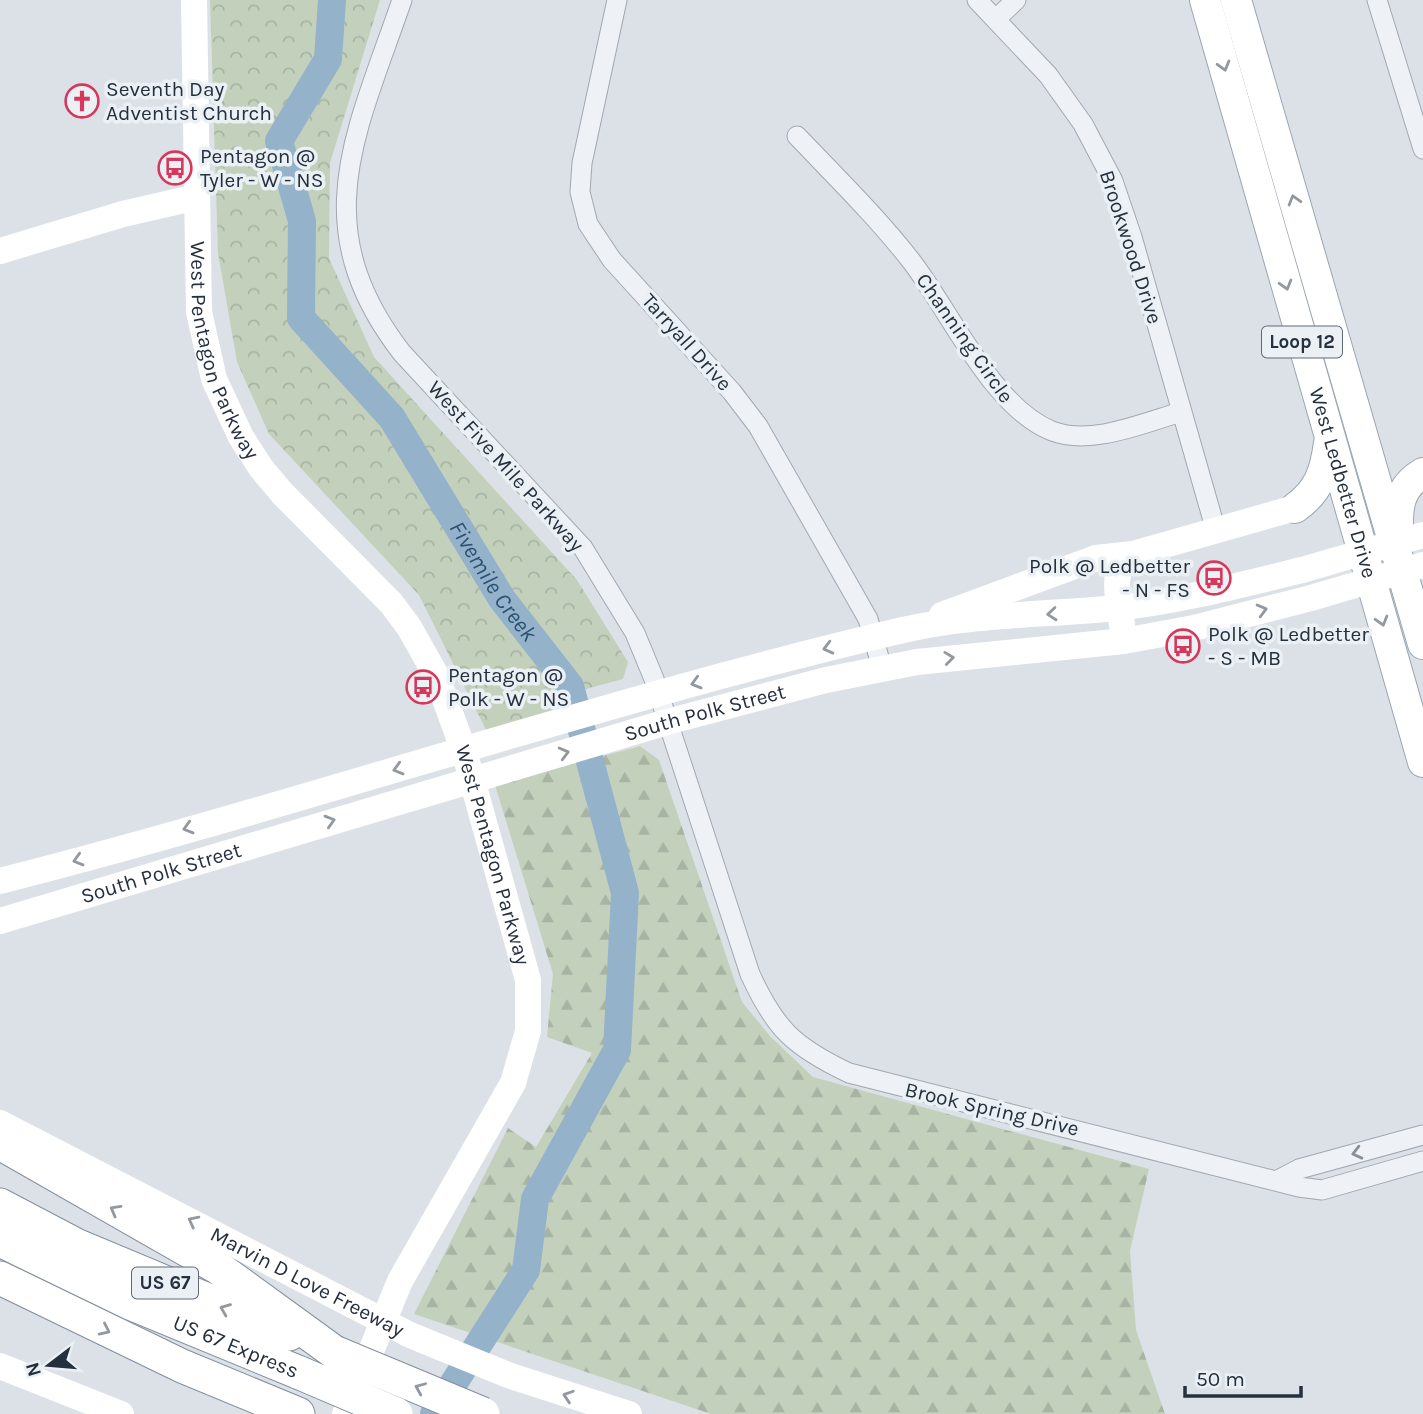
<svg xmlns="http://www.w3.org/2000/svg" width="1423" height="1414" font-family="Karla,sans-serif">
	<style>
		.forest { fill: url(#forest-firs) }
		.park { fill: url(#park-crowns) }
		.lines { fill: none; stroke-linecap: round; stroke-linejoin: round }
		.river { stroke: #94b2ca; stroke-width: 28 }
		.street-casing { stroke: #a1a8b1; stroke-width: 21 }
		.primary-casing { stroke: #9aa6b3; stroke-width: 32 }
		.highway-casing { stroke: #828f9e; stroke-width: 35 }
		.street { stroke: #eef1f5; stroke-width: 19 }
		.secondary { stroke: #fff; stroke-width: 26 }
		.primary { stroke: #fff; stroke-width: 30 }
		.highway { stroke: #fff; stroke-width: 33 }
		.highway-bridge-casing { stroke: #828f9e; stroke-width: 35; stroke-linecap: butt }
		.secondary-bridge { stroke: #fff; stroke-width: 26 }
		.highway-bridge { stroke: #fff; stroke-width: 33 }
		.oneway { stroke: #92989e }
		.oneway2 { stroke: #8a909a }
		.labels { text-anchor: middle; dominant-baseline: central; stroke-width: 7; stroke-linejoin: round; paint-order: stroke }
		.shield { fill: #ebf0f5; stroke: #606a75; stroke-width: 2 }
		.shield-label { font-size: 19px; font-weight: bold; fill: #25303e }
		.poi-label { font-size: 21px; fill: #25303e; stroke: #ebf0f5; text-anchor: start }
		.street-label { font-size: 21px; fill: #25303e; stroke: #ebf0f5 }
		.water-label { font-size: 23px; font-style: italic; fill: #2d5174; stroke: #ebf0f5 }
	</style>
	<defs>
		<pattern id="forest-firs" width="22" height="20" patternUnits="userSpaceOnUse" patternTransform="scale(1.75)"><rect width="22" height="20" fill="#c3d1bc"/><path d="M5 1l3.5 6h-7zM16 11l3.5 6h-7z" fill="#a7b4a3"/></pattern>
		<pattern id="park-crowns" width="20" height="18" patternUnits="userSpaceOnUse" patternTransform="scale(1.75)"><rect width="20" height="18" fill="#c3d1bc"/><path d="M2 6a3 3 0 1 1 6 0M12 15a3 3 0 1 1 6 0" fill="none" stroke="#a7b4a3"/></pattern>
	</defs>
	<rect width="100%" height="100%" fill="#dce1e7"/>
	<path class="forest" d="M640 746 659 760 742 1002 771 1037 813 1077 1149 1169 1130 1251 1136 1330 1165 1414H711L414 1314 508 1128 536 1147 592 1053 547 1037 553 974 495 785Z"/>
	<path class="park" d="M210 0H380L330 163 329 258 374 357 577 580 628 662 623 679 560 696 570 708 487 732 419 595 269 434 237 362 218 253Z"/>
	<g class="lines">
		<path class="river" id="s1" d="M332 0 328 59 279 141 302 221 301 318 392 418 502 599 570 686 625 893 617 1050 535 1199 526 1270 434 1414"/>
		<defs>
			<path id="street" d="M402 0C356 134 304 226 402 353L583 548 635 633 654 679 750 974C775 1029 794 1047 849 1073L1299 1187 1322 1190 1423 1161
				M617 0 582 163 580 192 588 224 612 260 732 392 758 426 868 619 882 668
				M977 0 1048 75 1083 124 1113 181 1132 237 1216 531
				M1377 0 1423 149
				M996 19 1016 0
				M797 136C836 177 877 217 912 262 951 313 993 408 1052 431 1091 446 1143 423 1181 412
				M1276 1181 1299 1169 1423 1135"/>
			<g id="primary">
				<path id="s5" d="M1205 0 1423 762"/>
				<path d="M1236 0 1423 644"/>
				<path d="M1295 508C1319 491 1325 472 1329 443"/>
				<path d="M1398 533C1397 507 1399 487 1423 473"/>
			</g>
			<g id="highway">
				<path d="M0 1143 217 1267 334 1352"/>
				<path d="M0 1205 78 1246 289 1334"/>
				<path id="s6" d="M0 1240 130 1303 300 1373"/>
				<path d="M0 1278 182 1366 298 1414"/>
			</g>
		</defs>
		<use href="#street" class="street-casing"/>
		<use href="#primary" class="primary-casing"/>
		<use href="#highway" class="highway-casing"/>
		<use href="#street" class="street"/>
		<g class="secondary">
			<path id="s2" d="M194 0 199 312 214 379 241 437 261 468 282 493 391 603 409 627 436 675 464 751 528 980V1031L513 1083 400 1281 345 1414"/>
			<path d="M0 251 123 214 197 197"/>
			<path d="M942 615 1096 558 1133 554 1295 508"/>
			<path d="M1122 625C1119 600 1108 569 1133 554"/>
			<path d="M0 881C303 804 599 701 903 630 972 614 1046 615 1117 608 1180 601 1240 585 1302 570"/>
			<path id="s3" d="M0 921 667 722 826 680 917 662 1124 641 1194 628 1311 598"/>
			<path id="s4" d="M0 1123 410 1335 508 1375 629 1414"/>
			<path d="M0 1366 121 1414"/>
		</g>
		<use href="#primary" class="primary"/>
		<use href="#highway" class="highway"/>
		<defs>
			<path id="highway-bridge" d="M334 1352 483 1414
				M300 1373 396 1414"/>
		</defs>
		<use href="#highway-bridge" class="highway-bridge-casing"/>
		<path class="secondary-bridge" d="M1302 570 1423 535
			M1311 598 1423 565"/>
		<use href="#highway-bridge" class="highway-bridge"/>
	</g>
	<defs><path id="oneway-chevron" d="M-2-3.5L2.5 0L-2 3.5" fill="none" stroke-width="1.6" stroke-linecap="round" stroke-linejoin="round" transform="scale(1.75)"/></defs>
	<g class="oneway">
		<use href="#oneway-chevron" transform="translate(1224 66) rotate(74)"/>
		<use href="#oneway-chevron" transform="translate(1294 200) rotate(-106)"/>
		<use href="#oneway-chevron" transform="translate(1286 285) rotate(74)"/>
		<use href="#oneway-chevron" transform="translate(1262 610) rotate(-15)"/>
		<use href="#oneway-chevron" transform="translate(1052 614) rotate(175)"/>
		<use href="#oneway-chevron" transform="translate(1382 621) rotate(74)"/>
		<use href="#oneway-chevron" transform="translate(828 648) rotate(166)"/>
		<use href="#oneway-chevron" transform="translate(949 658) rotate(-7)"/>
		<use href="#oneway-chevron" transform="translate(696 683) rotate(164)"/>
		<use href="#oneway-chevron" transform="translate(564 753) rotate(-15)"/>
		<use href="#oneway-chevron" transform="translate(398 769) rotate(164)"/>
		<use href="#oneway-chevron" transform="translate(330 821) rotate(-16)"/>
		<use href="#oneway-chevron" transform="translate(188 828) rotate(164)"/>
		<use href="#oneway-chevron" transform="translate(78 860) rotate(164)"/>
		<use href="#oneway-chevron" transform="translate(115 1210) rotate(-151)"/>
		<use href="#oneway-chevron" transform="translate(193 1221) rotate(-153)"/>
		<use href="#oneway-chevron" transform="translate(225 1309) rotate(-158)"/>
		<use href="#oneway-chevron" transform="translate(105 1330) rotate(25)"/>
		<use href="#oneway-chevron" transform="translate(420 1388) rotate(-157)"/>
		<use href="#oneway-chevron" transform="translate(568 1396) rotate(-162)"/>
	</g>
	<use class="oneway2" href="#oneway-chevron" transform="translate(1357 1153) rotate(166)"/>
	<defs>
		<symbol id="church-ring" viewBox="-11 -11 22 22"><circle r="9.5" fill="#ebf0f5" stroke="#d6375a" stroke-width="1.5"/><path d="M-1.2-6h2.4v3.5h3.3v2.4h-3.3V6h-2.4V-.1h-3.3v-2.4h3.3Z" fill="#d6375a"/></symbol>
		<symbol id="bus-ring" viewBox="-11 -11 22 22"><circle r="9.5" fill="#ebf0f5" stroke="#d6375a" stroke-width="1.5"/><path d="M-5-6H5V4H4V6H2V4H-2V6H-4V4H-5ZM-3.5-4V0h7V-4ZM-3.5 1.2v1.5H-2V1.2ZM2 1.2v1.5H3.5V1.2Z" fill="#d6375a"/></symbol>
	</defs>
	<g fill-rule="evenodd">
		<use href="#church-ring" x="63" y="82" width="38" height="38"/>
		<use href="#bus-ring" x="156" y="149" width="38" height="38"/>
		<use href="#bus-ring" x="1195" y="559" width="38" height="38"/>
		<use href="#bus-ring" x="1164" y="627" width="38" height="38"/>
		<use href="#bus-ring" x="404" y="668" width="38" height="38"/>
	</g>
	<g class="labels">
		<g class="shield">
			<rect x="1262" y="326.5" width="80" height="31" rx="5"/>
			<rect x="132" y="1267.5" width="66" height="31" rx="5"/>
		</g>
		<g class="shield-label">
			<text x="1302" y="342">Loop 12</text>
			<text x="165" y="1283">US 67</text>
		</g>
		<g class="poi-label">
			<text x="106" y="89">Seventh Day<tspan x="106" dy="24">Adventist Church</tspan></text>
			<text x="200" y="156">Pentagon @<tspan x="200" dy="24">Tyler - W - NS</tspan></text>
			<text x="1190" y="566" text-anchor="end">Polk @ Ledbetter<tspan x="1190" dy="24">- N - FS</tspan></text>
			<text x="1208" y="634">Polk @ Ledbetter<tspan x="1208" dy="24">- S - MB</tspan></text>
			<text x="448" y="675">Pentagon @<tspan x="448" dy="24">Polk - W - NS</tspan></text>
		</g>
		<g class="street-label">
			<text transform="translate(1131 247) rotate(72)">Brookwood Drive</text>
			<text transform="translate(965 338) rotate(55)">Channing Circle</text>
			<text transform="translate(687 342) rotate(48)">Tarryall Drive</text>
			<text stroke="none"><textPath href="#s2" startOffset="355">West Pentagon Parkway</textPath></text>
			<text transform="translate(506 466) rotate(48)">West Five Mile Parkway</text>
			<text stroke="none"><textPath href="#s5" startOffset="502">West Ledbetter Drive</textPath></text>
			<text stroke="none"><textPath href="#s3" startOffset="735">South Polk Street</textPath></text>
			<text stroke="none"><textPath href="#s2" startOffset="943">West Pentagon Parkway</textPath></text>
			<text stroke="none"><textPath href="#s3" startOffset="168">South Polk Street</textPath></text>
			<text transform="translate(992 1109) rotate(13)">Brook Spring Drive</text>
			<text stroke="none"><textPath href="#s4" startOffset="346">Marvin D Love Freeway</textPath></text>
			<text stroke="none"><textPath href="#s6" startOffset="259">US 67 Express</textPath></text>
		</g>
		<g class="water-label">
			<text stroke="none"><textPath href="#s1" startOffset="662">Fivemile Creek</textPath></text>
		</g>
	</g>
	<g transform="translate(49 1365) rotate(254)" stroke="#ebf0f5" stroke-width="5" paint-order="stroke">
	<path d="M0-5L12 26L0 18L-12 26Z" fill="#25303e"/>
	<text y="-10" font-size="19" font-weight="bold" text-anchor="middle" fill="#25303e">N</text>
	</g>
	<path d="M1185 1386v10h116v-10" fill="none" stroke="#25303e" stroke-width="3.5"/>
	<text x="1196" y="1386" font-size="21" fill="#25303e" stroke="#ebf0f5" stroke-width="5" paint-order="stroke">50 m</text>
</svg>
